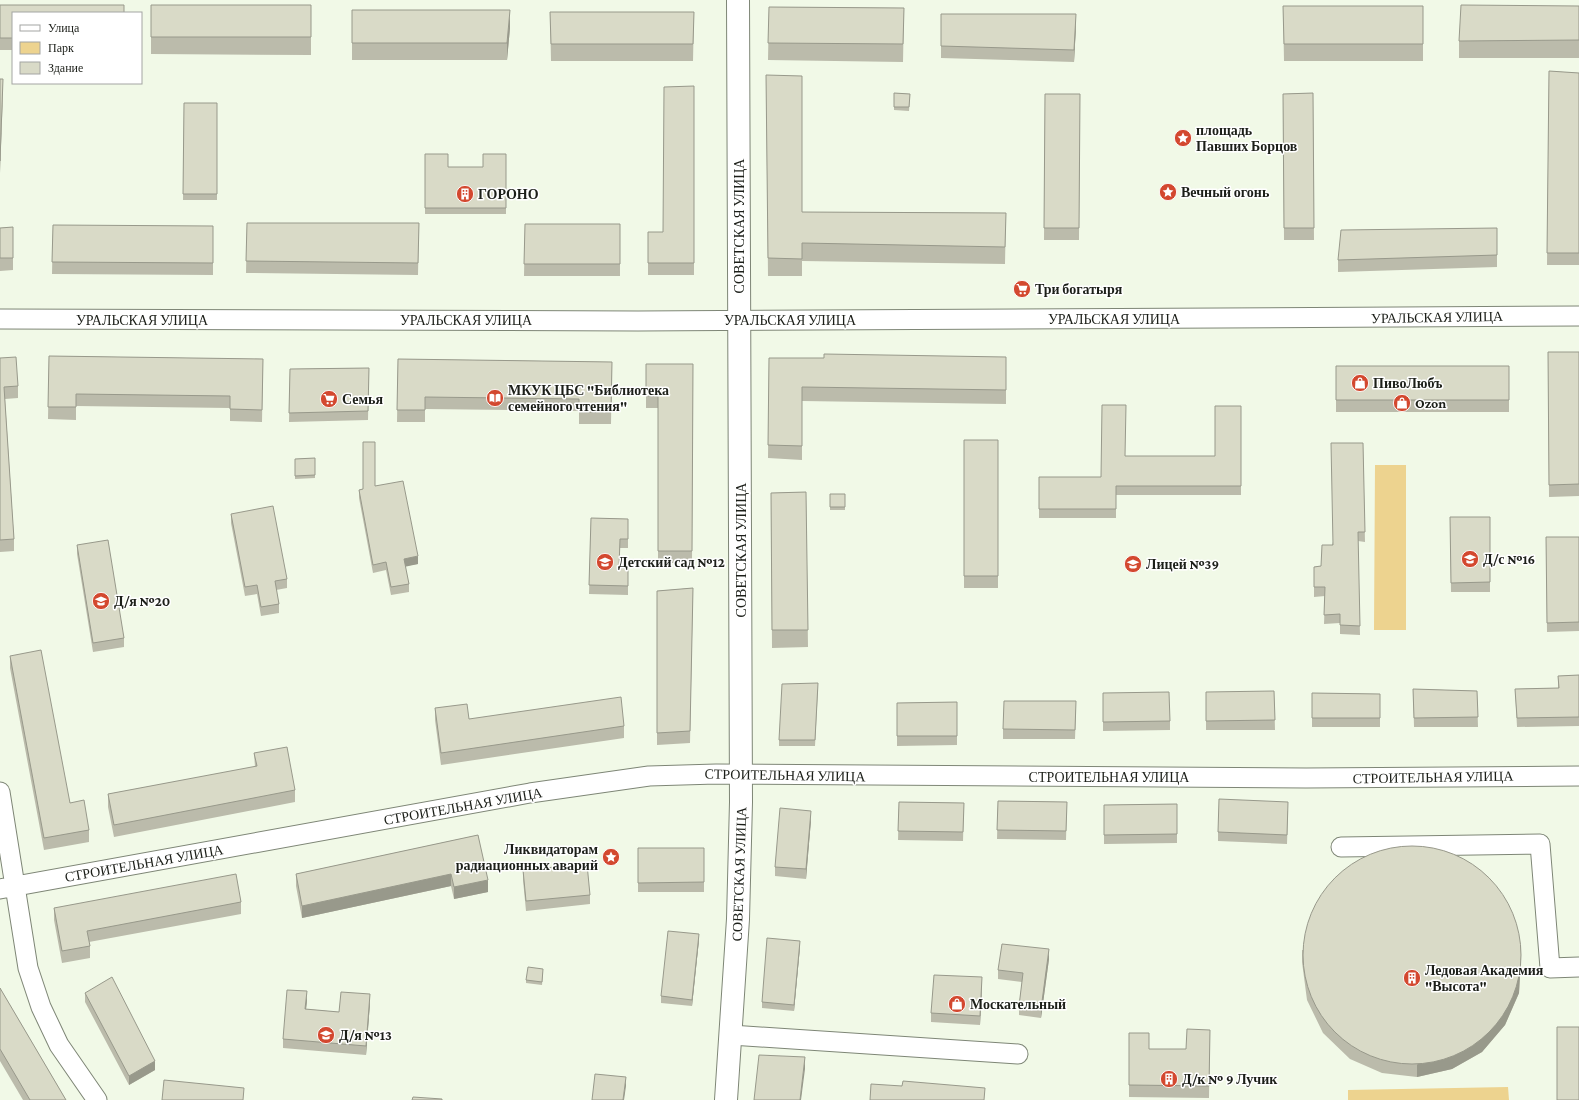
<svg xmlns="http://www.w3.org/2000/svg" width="1579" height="1100" font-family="'Crimson Pro',serif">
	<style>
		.green { fill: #edd38f }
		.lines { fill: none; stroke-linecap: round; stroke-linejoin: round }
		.minor-casing { stroke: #7e8676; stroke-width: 21 }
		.tertiary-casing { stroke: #7e8676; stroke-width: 24 }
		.minor { stroke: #fff; stroke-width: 19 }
		.tertiary { stroke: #fff; stroke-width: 22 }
		.wall { fill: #bbbbab }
		.shaded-wall { fill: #98998b }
		.building { fill: #d9dac7; stroke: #98998b }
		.labels { text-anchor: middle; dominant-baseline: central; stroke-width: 3; stroke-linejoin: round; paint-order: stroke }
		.poi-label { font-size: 14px; font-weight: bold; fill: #1c1f19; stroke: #fff; text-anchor: start }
		.street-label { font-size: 14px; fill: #1c1f19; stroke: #fff }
	</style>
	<rect width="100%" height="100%" fill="#f1f9e7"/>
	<path class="green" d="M1375 465H1406V630H1374Z
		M1508 1087 1509 1100H1348V1090Z"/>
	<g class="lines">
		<defs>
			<path id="minor" d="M0 319 638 321 1579 316
				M0 792 28 968 41 1007 59 1045 97 1100
				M1341 847 1540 844 1550 968 1579 967
				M0 889 530 793 649 776 716 774 1306 778 1579 776
				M731 1035 1018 1054"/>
			<path id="tertiary" d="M726 1100 738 919 741 802 738 0"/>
		</defs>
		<use href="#minor" class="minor-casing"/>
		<use href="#tertiary" class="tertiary-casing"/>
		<use href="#minor" class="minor"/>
		<use href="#tertiary" class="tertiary"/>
	</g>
	<path class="wall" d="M0 5 13 13V50H0Z
		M151 5H311V55L151 54Z
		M1283 6H1423V61H1284Z
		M1579 6V58H1459V41Z
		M769 7 904 8 903 62 768 60Z
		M352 10 510 28 507 60H352Z
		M550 12H694L693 61H551Z
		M941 14 1076 26 1074 62 941 58Z
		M1549 71 1579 73V265H1547Z
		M766 75 802 212 1006 213 1005 264 802 261V276H768Z
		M694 86V275H648V232H663Z
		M894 93 910 94 909 111 894 110Z
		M1313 93 1314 240H1284L1283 94Z
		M1045 94H1080L1079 240H1044Z
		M184 103H217V200H183Z
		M425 154 448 167H483L506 154V214H425Z
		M247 223H419L418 275 246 273Z
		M525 224H620V276H524Z
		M53 225 213 238V275L52 274Z
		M13 227V270L0 271V228Z
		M1497 228V267L1338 272V260Z
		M1548 352H1579V496L1549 497Z
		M49 356 263 359 262 422 230 421V408L76 406V420L48 419Z
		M0 358 18 386V398L5 399 14 539V551L0 552Z
		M769 358 1006 371V404L802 401V460L768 458Z
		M398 359 612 362 611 424H579V411L425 409V422H397Z
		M646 364H693L692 563H658V408H646Z
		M1336 366H1509V412H1336Z
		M369 368 368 420 289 422 290 369Z
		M1241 406V495H1116V518H1039V477H1101L1125 456H1215Z
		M964 440H998V588H964Z
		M1363 443 1365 542 1358 541 1360 635 1340 634V623L1324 624 1325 596 1314 597V567L1321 566 1332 545Z
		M315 458V478L295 479V459Z
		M375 486 418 564 405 566 409 584V592L391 595 386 570 373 573 359 498V490Z
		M806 492 808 647 772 648 771 493Z
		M830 494H845V510H830Z
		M231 514 287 579V588L276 590 279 604V613L261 616 257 594 245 596 231 523Z
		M1450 517H1490V592H1451Z
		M591 518 628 519V548H620V568H628V595L589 594Z
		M1546 537H1579V631L1547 632Z
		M77 545 124 638V647L93 652 77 554Z
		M693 588 690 743 657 745V591Z
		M10 656 70 803 89 830V842L44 850 10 668Z
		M1579 675V726L1517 727 1515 689 1558 688V676Z
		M818 689 815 746H779V740Z
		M1413 689 1477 691 1478 727H1414Z
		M1274 691 1275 730H1206V701Z
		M1103 693 1170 721V730L1103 731Z
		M1312 693 1380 694V727H1312Z
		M957 702V745L897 746V703Z
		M435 708 469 719 624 726V738L441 765 435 720Z
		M1076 710 1075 739H1003V729Z
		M254 753 295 790V802L114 837 108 807V794L255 767Z
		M998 801 1067 802 1066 840 997 839Z
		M899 802 964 803 963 841 898 840Z
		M1177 804V843L1104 844V805Z
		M1288 811 1287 844 1218 841V832Z
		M811 820 806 879 775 876V867Z
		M478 835 488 892 454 899 451 886 302 918 296 886V874Z
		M638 848H704V892H638Z
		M523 870 590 895V904L526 911 523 880Z
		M241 902V914L89 942 90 946V958L62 963 54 920V908Z
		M699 940 692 1006 661 1003V996Z
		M800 947 794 1011 762 1008V1002Z
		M1302 950 1521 957 1519 993 1505 1025 1482 1052 1452 1069 1417 1077 1382 1073 1350 1059 1323 1033 1307 1000 1302 962Z
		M1049 959 1041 1018 1019 1015V1006L1022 982 998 979V970Z
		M543 972 542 985 526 983V980Z
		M982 986 980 1025 931 1022V1013Z
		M0 988 66 1100H23L0 1061Z
		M85 993 155 1070 129 1085 85 1002Z
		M307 1001 306 1009 339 1012 370 1003 366 1055 283 1048V1039Z
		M1210 1030 1209 1098 1129 1097V1033L1149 1049H1186Z"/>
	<path class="shaded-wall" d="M510 10V28L507 60V43Z
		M1076 14V26L1074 62V50Z
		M3 79V91L0 173V161Z
		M418 556V564L404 567V559Z
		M811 811V820L806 879V869Z
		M451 874V886L302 918V906Z
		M488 880V892L454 899V887Z
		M699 934V940L692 1006V1000Z
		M800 941V947L794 1011V1005Z
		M1521 945V957L1519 993 1505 1025 1482 1052 1452 1069 1417 1077V1065Z
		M1049 949V959L1041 1018V1009Z
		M982 977V986L980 1025V1016Z
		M307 991V1001L305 1018V1009Z
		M370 994V1003L366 1055V1046Z
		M805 1057V1069L801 1100H800Z
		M155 1061V1070L129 1085V1076Z
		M626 1077V1086L624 1100H623Z"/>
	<path class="building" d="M0 5H124V13H13V38H0Z
		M151 5H311V37H151Z
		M1461 5 1579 6V40L1459 41Z
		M1283 6H1423V44H1284Z
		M769 7 904 8 903 44 768 43Z
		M352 10H510L507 43H352Z
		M550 12H694L693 44H551Z
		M941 14H1076L1074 50 941 46Z
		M1549 71 1579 73V253H1547Z
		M766 75 802 76V212L1006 213 1005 247 802 243V259L768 258Z
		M0 79H3L0 161Z
		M694 86V263H648V232H663L664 87Z
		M894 93 910 94 909 107H894Z
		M1313 93 1314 228H1284L1283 94Z
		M1045 94H1080L1079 228H1044Z
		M184 103H217V194H183Z
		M425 154H448V167H483V154H506V208H425Z
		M247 223H419L418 263 246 261Z
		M525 224H620V264H524Z
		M53 225 213 226V263L52 262Z
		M13 227V258H0V228Z
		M1497 228V255L1338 260 1341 230Z
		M1548 352H1579V484L1549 485Z
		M824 354 1006 357V390L802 387V446L768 445 769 358H824Z
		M49 356 263 359 262 410 230 409V396L76 394V407H48Z
		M16 357 18 386 4 387 14 539 0 540V358Z
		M398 359 612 362 611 412H579V399L425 397V410H397Z
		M646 364H693L692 551H658V396H646Z
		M1336 366H1509V400H1336Z
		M369 368 368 411 289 413 290 369Z
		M1102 405H1126L1125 456H1215V406H1241V486H1116V509H1039V477H1101Z
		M964 440H998V576H964Z
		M363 442H375V486L403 481 418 556 404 559 409 584 391 587 386 562 373 565 359 490 363 489Z
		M1331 443H1363L1365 532H1358L1360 626 1340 625V614L1324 615 1325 587H1314V567L1321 566 1322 545H1333Z
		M315 458V475L295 476V459Z
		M806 492 808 630H772L771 493Z
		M830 494H845V507H830Z
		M273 506 287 579 275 581 279 604 261 607 257 585 245 587 231 514Z
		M1450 517H1490V582L1451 583Z
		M591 518 628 519V539H620L619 568H628V586L589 585Z
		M1546 537H1579V622L1547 623Z
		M108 540 124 638 93 643 77 545Z
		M693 588 690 731 657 733V591Z
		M41 650 70 803 84 800 89 830 44 838 10 656Z
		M1579 675V717L1517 718 1515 689 1559 688 1558 676Z
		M818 683 815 740H779L782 684Z
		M1413 689 1477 691 1478 717 1414 718Z
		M1274 691 1275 720 1206 721V692Z
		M1169 692 1170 721 1103 722V693Z
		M1312 693 1380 694V718H1312Z
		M621 697 624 726 441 753 435 708 467 704 469 719Z
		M1004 701H1076L1075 730 1003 729Z
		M957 702V736H897V703Z
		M287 747 295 790 114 825 108 794 257 766 254 753Z
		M1219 799 1288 802 1287 835 1218 832Z
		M998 801 1067 802 1066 831 997 830Z
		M899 802 964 803 963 832 898 831Z
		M1177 804V834L1104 835V805Z
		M780 808 811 811 806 869 775 867Z
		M478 835 488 880 454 887 451 874 302 906 296 874Z
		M1303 955a109 109 0 1 1 218 0a109 109 0 1 1-218 0Z
		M638 848H704V882L638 883Z
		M587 864 590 895 526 901 523 870Z
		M236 874 241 902 87 931 90 946 62 951 54 908Z
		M668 931 699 934 692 1000 661 996Z
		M767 938 800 941 794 1005 762 1002Z
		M1002 944 1049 949 1041 1009 1019 1006 1023 973 998 970Z
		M528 967 543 969 542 982 526 980Z
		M934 975 982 977 980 1016 931 1013Z
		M112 977 155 1061 129 1076 85 993Z
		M0 988 66 1100H30L0 1049Z
		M287 990 307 991 305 1009 339 1012 341 992 370 994 366 1046 283 1039Z
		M1557 1027H1579V1100H1557Z
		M1187 1029 1210 1030 1209 1086 1129 1085V1033H1149V1049H1186Z
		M759 1055 805 1057 800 1100H754Z
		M595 1074 626 1077 623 1100H592Z
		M164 1080 244 1088 243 1100H162Z
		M903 1081 985 1088 984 1100H870L871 1084 902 1086Z
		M413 1097 442 1099V1100H412Z"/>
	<defs>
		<symbol id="sight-disc" viewBox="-11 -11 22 22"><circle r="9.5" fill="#d3482f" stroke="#fff"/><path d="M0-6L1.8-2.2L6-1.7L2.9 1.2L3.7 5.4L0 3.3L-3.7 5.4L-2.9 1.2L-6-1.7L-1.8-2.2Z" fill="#fff"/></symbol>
		<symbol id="building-disc" viewBox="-11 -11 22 22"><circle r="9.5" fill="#d3482f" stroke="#fff"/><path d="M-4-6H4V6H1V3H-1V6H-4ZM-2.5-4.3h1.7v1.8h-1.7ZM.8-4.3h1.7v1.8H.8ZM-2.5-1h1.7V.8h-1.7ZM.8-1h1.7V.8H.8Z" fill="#fff"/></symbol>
		<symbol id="supermarket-disc" viewBox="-11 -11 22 22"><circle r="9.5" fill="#d3482f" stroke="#fff"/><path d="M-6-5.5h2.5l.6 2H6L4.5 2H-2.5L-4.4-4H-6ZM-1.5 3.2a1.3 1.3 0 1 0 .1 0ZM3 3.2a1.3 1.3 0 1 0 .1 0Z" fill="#fff"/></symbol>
		<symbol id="shop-disc" viewBox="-11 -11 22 22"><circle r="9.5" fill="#d3482f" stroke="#fff"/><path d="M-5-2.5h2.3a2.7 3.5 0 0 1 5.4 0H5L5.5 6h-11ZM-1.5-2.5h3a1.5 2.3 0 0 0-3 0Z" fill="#fff"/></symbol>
		<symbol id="library-disc" viewBox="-11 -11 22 22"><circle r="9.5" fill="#d3482f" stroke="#fff"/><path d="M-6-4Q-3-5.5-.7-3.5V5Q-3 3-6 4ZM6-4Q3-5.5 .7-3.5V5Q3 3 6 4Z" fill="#fff"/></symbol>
		<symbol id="school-disc" viewBox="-11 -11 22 22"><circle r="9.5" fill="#d3482f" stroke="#fff"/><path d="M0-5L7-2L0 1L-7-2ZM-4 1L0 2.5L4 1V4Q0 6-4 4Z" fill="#fff"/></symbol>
	</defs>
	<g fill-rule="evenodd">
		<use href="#sight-disc" x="1173" y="128" width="20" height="20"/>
		<use href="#sight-disc" x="1158" y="182" width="20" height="20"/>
		<use href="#building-disc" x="455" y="184" width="20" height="20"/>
		<use href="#supermarket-disc" x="1012" y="279" width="20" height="20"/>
		<use href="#shop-disc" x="1350" y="373" width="20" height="20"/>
		<use href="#library-disc" x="485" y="388" width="20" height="20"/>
		<use href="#supermarket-disc" x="319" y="389" width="20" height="20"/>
		<use href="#shop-disc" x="1392" y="393" width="20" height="20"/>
		<use href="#school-disc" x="1460" y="549" width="20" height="20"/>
		<use href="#school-disc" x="595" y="552" width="20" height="20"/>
		<use href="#school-disc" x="1123" y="554" width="20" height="20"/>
		<use href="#school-disc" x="91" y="591" width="20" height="20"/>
		<use href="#sight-disc" x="601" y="847" width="20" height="20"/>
		<use href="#building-disc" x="1402" y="968" width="20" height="20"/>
		<use href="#shop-disc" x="947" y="994" width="20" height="20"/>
		<use href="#school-disc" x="316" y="1025" width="20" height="20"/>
		<use href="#building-disc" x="1159" y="1069" width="20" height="20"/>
	</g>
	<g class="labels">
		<g class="poi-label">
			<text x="1196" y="130">площадь<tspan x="1196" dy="16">Павших Борцов</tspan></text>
			<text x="1181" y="192">Вечный огонь</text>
			<text x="478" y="194">ГОРОНО</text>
			<text x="1035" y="289">Три богатыря</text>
			<text x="1373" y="383">ПивоЛюбъ</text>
			<text x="508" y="390">МКУК ЦБС "Библиотека<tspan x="508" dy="16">семейного чтения"</tspan></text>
			<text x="342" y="399">Семья</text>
			<text x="1415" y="403">Ozon</text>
			<text x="1483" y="559">Д/с №16</text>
			<text x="618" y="562">Детский сад №12</text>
			<text x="1146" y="564">Лицей №39</text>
			<text x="114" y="601">Д/я №20</text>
			<text x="598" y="849" text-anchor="end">Ликвидаторам<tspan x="598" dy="16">радиационных аварий</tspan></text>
			<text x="1425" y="970">Ледовая Академия<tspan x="1425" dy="16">"Высота"</tspan></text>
			<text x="970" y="1004">Москательный</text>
			<text x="339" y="1035">Д/я №13</text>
			<text x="1182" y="1079">Д/к № 9 Лучик</text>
		</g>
		<g class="street-label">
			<text transform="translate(739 226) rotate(-90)">СОВЕТСКАЯ УЛИЦА</text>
			<text transform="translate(1437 317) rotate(-1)">УРАЛЬСКАЯ УЛИЦА</text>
			<text x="1114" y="319">УРАЛЬСКАЯ УЛИЦА</text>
			<text x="142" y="320">УРАЛЬСКАЯ УЛИЦА</text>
			<text x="466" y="320">УРАЛЬСКАЯ УЛИЦА</text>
			<text x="790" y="320">УРАЛЬСКАЯ УЛИЦА</text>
			<text transform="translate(741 550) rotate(-90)">СОВЕТСКАЯ УЛИЦА</text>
			<text transform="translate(785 775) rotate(1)">СТРОИТЕЛЬНАЯ УЛИЦА</text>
			<text x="1109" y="777">СТРОИТЕЛЬНАЯ УЛИЦА</text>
			<text transform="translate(1433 777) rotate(-1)">СТРОИТЕЛЬНАЯ УЛИЦА</text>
			<text transform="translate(463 806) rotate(-10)">СТРОИТЕЛЬНАЯ УЛИЦА</text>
			<text transform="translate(144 863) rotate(-10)">СТРОИТЕЛЬНАЯ УЛИЦА</text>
			<text transform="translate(739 874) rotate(-88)">СОВЕТСКАЯ УЛИЦА</text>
		</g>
	</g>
	<rect x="12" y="12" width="130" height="72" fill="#ffffff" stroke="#a4a5a3"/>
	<rect x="20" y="25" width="20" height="6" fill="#ffffff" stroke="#a4a5a3"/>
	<text x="48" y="32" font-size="12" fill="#1c1f19">Улица</text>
	<rect x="20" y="42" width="20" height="12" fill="#edd38f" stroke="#a4a5a3"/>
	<text x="48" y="52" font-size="12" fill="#1c1f19">Парк</text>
	<rect x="20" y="62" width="20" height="12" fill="#d9dac7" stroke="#a4a5a3"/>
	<text x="48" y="72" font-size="12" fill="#1c1f19">Здание</text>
</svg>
